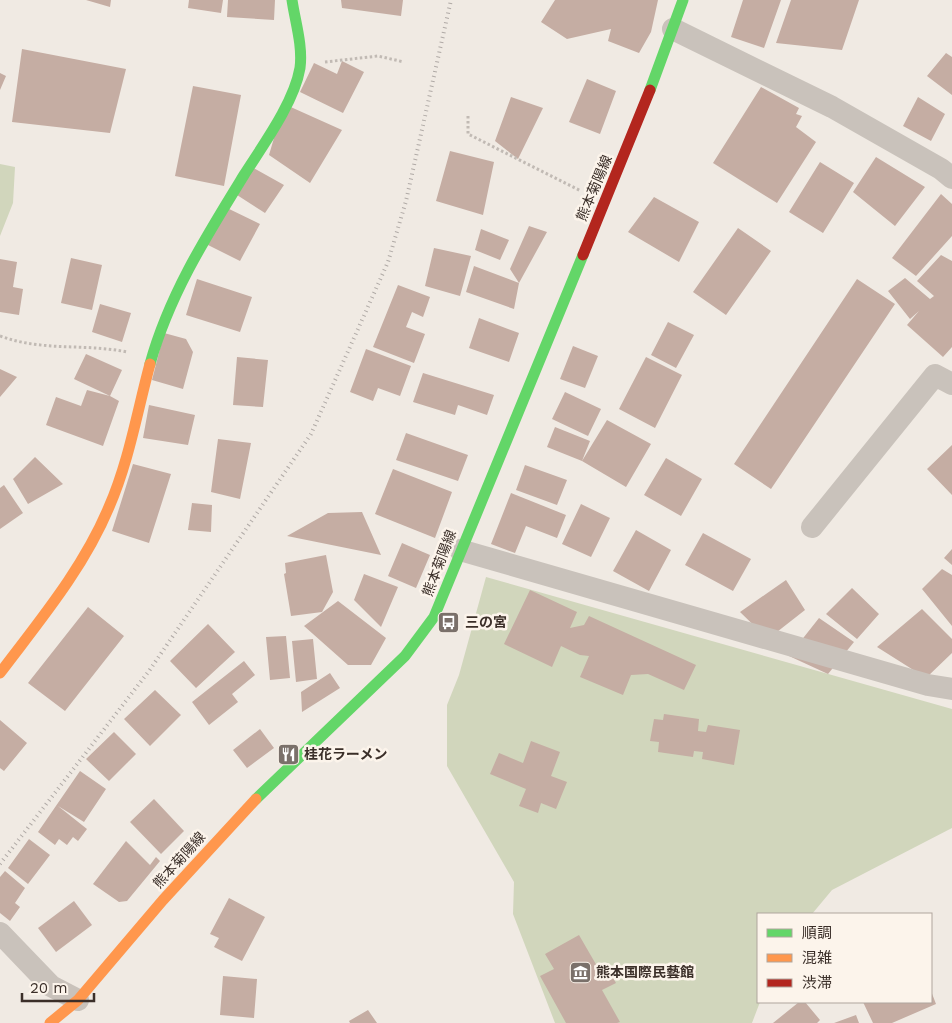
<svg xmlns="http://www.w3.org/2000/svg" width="952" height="1023" font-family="'Work Sans','Noto Sans JP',sans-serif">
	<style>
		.green { fill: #d1d6bc }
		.building { fill: #c5ada3 }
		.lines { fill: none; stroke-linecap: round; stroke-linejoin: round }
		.path { stroke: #c1bab4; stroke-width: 3; stroke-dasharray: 2.5 2.5; stroke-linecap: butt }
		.street { stroke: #c9c2bb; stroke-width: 22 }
		.fast { stroke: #63d668; stroke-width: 11 }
		.slow { stroke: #ff974d; stroke-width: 11 }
		.jam { stroke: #b3261e; stroke-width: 11 }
		.rail { stroke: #b0aaa6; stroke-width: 4; stroke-dasharray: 1 4; stroke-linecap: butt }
		.labels { text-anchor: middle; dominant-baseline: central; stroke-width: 5; stroke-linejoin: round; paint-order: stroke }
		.street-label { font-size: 14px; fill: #3b2f29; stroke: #fcf4eb }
		.poi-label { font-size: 14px; font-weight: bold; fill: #3b2f29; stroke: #fcf4eb; text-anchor: start }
	</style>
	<rect width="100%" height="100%" fill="#f0eae3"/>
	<path class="green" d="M0 164 15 167 13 203 0 236Z
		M486 577 952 709V828L832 890 812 914H758L760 1002 752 1023H555L513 914 514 882 447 766V705L459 675Z"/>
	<path class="building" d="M86 0H111L110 7Z
		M189 0H223L221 13 188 8Z
		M228 0H275L274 20 227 17Z
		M341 0H403L401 16 342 8Z
		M555 0H658L651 32 639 53 608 41 611 29 567 39 541 22Z
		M743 0H781L764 48 731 37Z
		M791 0H859L842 50 776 43Z
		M22 49 126 69 110 133 12 122Z
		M946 53 952 57V95L927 76Z
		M342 61 364 72 343 113 300 92 314 63 337 74Z
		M0 73 6 76 0 90Z
		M587 79 616 91 600 134 569 122Z
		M193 86 241 95 224 186 175 176Z
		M761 87 799 108 796 114 802 116 796 127 816 142 777 203 713 163Z
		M511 97 543 108 518 159 495 141Z
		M918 97 945 114 931 141 903 126Z
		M284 104 342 130 310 183 269 155Z
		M450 151 494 162 483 215 436 201Z
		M876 157 925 187 895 226 853 192Z
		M820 162 854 183 823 233 789 212Z
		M250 166 284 185 265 213 237 195Z
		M941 194 952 204V236L916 276 892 258Z
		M654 197 699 222 679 262 628 232Z
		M225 207 260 224 240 261 206 244Z
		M529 226 547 232 519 283 510 269Z
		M738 228 771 251 726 315 693 292Z
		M481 229 509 240 500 260 475 250Z
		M434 248 471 256 460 296 425 286Z
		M941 255 952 261V347L943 357 907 325 919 311 910 319 888 291 905 278 930 299 934 296 917 281Z
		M71 258 102 265 92 310 61 303Z
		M0 259 17 262 13 287 23 289 19 315 0 312Z
		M474 266 519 283 514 309 466 292Z
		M197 279 252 297 240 332 186 315Z
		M857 279 895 304 771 489 734 464Z
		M398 285 430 297 423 317 412 312 406 327 425 334 414 363 373 347Z
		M100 304 131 313 122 342 92 332Z
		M479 318 519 333 509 362 469 348Z
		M668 322 694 335 676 368 651 355Z
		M164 333 186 339 193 352 183 389 152 380Z
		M573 346 598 356 585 388 560 379Z
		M366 349 411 366 400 396 378 388 373 401 350 392Z
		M86 354 122 370 110 396 74 379Z
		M237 357 268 360 263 407 233 405Z
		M646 357 682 375 655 428 619 409Z
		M0 369 17 377 0 397Z
		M423 373 494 395 487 415 458 405 455 415 413 402Z
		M87 390 110 396 119 401 103 446 46 425 56 397 81 406Z
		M565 392 601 409 588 436 552 419Z
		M149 405 195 415 188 445 143 438Z
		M607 420 651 444 626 487 582 461 547 447 555 427 590 441 582 461Z
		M406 433 468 455 458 481 396 460Z
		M218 439 251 443 240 499 211 492Z
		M952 445V495L927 469Z
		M35 457 63 484 28 504 13 479Z
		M666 458 702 479 681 516 644 495Z
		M133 464 171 474 149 543 112 531Z
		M525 465 567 480 557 505 516 490Z
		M393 469 452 492 435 538 375 514Z
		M4 485 23 513 0 529V488Z
		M511 493 566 515 557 538 526 526 515 553 491 544Z
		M192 503 212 505 211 532 188 530Z
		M581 504 610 518 591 557 562 544Z
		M362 512 381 555 287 536 328 513Z
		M636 530 671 550 649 591 613 571Z
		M703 533 751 559 733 591 685 565Z
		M402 543 430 555 416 588 388 576Z
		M952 549V565L944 558Z
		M326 555 333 592 322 612 291 616 284 574 286 573 285 563Z
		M942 569 952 575V626L922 589Z
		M364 574 398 587 381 627 354 600Z
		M786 580 805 610 768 639 740 612Z
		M852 588 879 614 857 639 826 614Z
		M530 590 577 612 570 628 584 625 589 616 696 665 684 690 648 674 631 675 623 695 580 677 589 656 580 655 561 646 552 667 504 644Z
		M338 601 386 638 371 665H348L304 626Z
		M88 607 124 636 65 711 28 683Z
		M922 609 952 639V653L926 678 877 647Z
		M819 618 854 642 828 674 789 656Z
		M208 624 235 652 196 688 170 661Z
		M286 636 290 678 270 680 266 637Z
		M313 639 317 679 296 682 292 641Z
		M244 661 255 675 232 694 238 702 209 725 192 702Z
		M330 673 340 688 302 712 301 692Z
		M155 690 181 715 150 746 124 719Z
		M664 714 699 719 698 731 706 732 708 725 740 730 734 765 702 759 703 752 694 751 693 757 658 752 659 742 650 741 654 719 663 720Z
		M0 720 27 743 4 771 0 768Z
		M260 729 274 748 247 768 233 750Z
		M114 732 136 754 109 781 86 759Z
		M531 741 560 752 551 776 567 782 556 809 541 803 538 813 519 806 526 789 490 774 499 753 523 763Z
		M80 771 106 789 84 822 58 806 87 829 78 841 73 837 67 845 59 839 55 845 38 832Z
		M154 799 184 831 161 854 130 822Z
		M29 839 50 855 28 884 8 868Z
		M126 841 150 865 156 857 160 861 127 901 119 902 93 884Z
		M5 871 25 888 15 903 20 907 10 921 0 913V877Z
		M229 898 265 917 242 961 214 947 219 938 210 934Z
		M74 901 92 925 56 952 38 928Z
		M579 935 601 973 608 969 616 983 602 990 620 1022 617 1023H566L540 976 554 969 545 954Z
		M223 976 257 979 254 1018 220 1015Z
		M931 991 936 1004 892 1023H873L863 1002H931Z
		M799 1002H805L820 1020 817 1023H773Z
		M368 1010 377 1023H350L349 1021Z
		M856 1015 859 1023H834Z"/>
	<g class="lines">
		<path class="path" d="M325 62 378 56 404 62
			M468 116V134L581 191
			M0 336C44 352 83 343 127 352"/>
		<path class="street" d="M673 29 832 107 941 169 952 178
			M812 527 935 375 952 384
			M460 550 928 685 952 689
			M0 933 51 986 78 1000"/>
		<path class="fast" d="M650 90 683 0
			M150 364C169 295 207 235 244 175 263 145 294 103 300 68 303 46 295 21 292 0
			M256 799 405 656 434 617 583 255"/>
		<path class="slow" d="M0 673C40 620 83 569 109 507 129 461 137 412 150 364
			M50 1023 78 1000 163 900 256 799"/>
		<path class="jam" d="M583 255 650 90"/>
		<path class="rail" d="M0 864 149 671 311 434 388 262 406 201 451 0"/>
	</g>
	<defs>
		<symbol id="bus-square" viewBox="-11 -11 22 22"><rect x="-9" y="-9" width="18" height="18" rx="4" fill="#7a706a" stroke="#fcf4eb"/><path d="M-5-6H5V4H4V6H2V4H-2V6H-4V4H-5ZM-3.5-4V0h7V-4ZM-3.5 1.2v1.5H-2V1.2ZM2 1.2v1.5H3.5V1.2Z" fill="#fff"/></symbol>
		<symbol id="restaurant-square" viewBox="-11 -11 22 22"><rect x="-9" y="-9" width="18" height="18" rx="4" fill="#7a706a" stroke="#fcf4eb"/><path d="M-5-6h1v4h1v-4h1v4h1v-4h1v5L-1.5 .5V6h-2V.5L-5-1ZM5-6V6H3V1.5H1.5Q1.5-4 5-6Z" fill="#fff"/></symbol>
		<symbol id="museum-square" viewBox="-11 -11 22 22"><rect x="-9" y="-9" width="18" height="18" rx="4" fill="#7a706a" stroke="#fcf4eb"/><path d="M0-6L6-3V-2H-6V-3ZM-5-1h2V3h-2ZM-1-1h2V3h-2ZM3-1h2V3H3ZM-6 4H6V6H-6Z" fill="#fff"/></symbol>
	</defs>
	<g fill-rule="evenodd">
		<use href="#bus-square" x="436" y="610" width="25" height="25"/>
		<use href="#restaurant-square" x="276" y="742" width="25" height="25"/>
		<use href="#museum-square" x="568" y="960" width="25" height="25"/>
	</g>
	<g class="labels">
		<g class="street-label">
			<text transform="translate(594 188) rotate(-67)">熊本菊陽線</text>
			<text transform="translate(439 563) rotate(-69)">熊本菊陽線</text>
			<text transform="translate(179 860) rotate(-48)">熊本菊陽線</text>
		</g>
		<g class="poi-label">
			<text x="465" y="622">三の宮</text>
			<text x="304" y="754">桂花ラーメン</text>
			<text x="596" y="972">熊本国際民藝館</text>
		</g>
	</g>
	<rect x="757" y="913" width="175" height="90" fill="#fcf4eb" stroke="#afa59d"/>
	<rect x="767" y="929" width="25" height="8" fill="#63d668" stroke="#afa59d"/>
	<text x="802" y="938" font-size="15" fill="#3b2f29">順調</text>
	<rect x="767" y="954" width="25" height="8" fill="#ff974d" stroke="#afa59d"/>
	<text x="802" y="963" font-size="15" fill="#3b2f29">混雑</text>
	<rect x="767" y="979" width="25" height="8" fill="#b3261e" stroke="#afa59d"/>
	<text x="802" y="988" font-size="15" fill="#3b2f29">渋滞</text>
	<path d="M22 993v8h72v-8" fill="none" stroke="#3b2f29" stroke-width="2.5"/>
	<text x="30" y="993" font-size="15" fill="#3b2f29" stroke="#fcf4eb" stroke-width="4" paint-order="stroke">20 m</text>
</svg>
